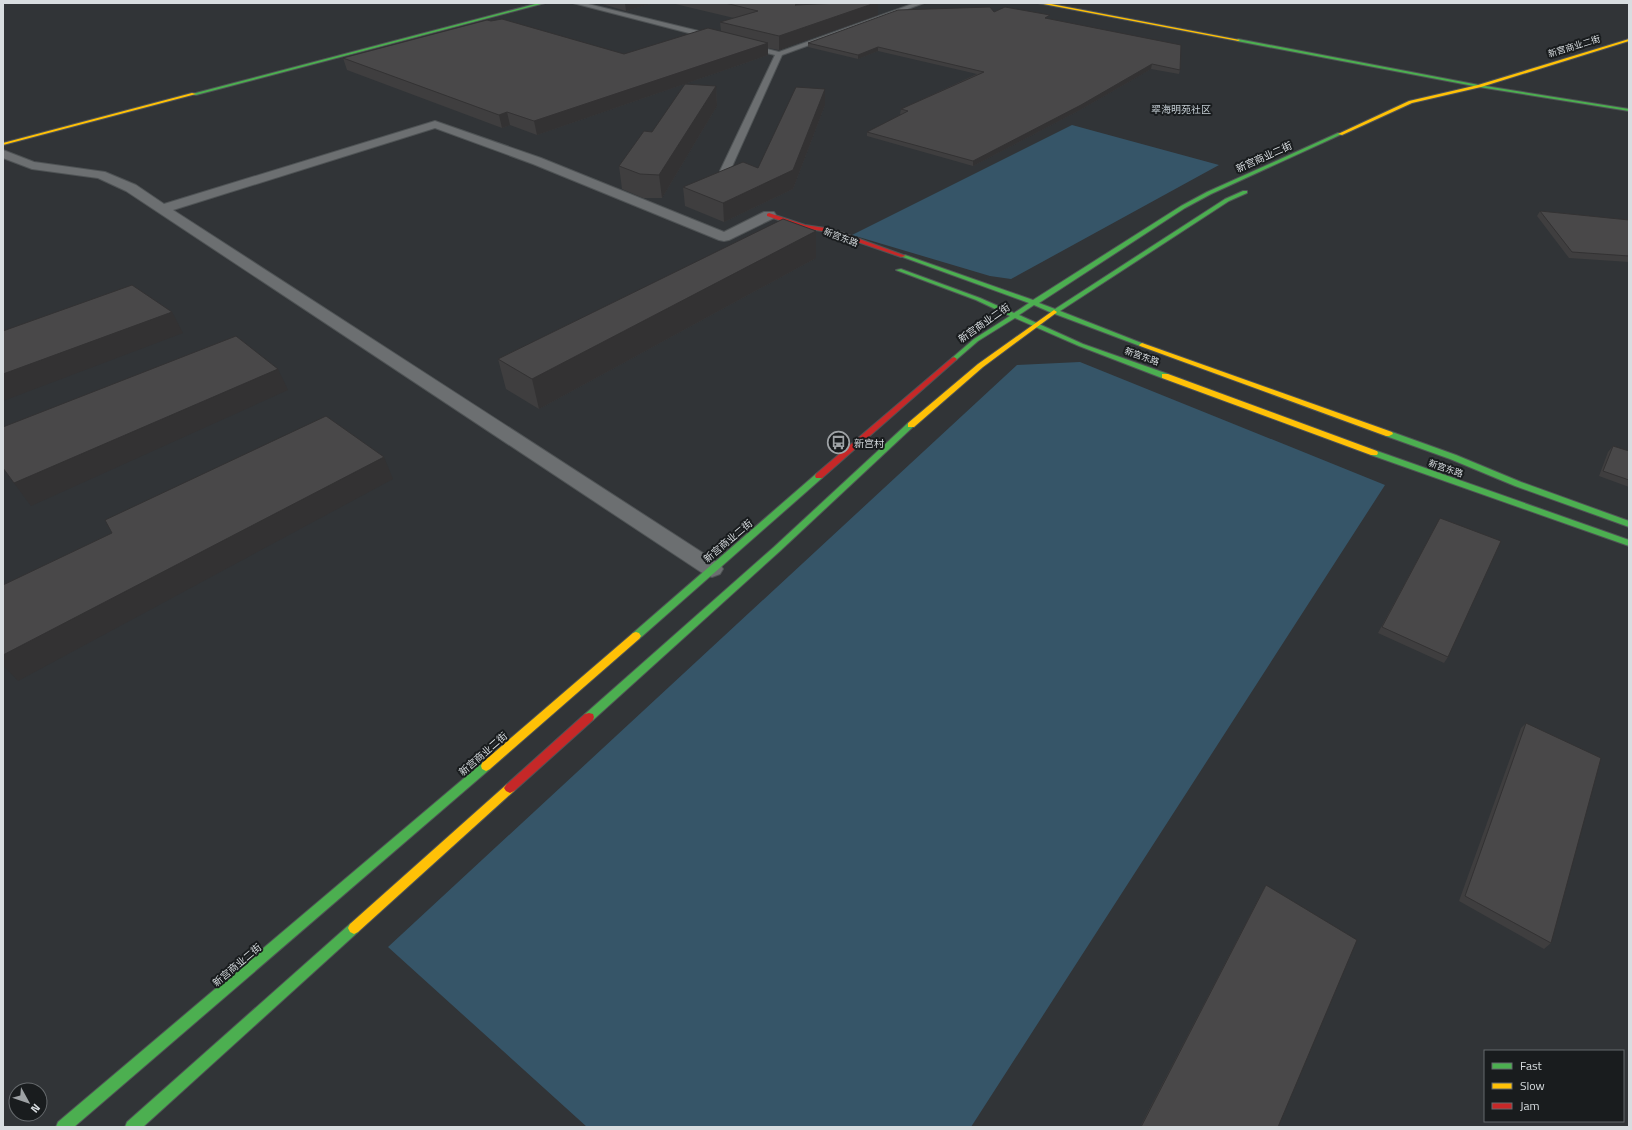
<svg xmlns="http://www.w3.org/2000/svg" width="1632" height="1130" font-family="'Titillium Web','Noto Sans SC',sans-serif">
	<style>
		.green { fill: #365568 }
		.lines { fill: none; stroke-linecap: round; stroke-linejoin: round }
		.lane-casing { stroke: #4f5355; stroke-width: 2 }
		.street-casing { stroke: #4f5355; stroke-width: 2 }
		.fast-casing { stroke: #4f5355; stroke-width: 2 }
		.slow-casing { stroke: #4f5355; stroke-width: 2 }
		.jam-casing { stroke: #4f5355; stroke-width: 2 }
		.lane { fill: #6c6f71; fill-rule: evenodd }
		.street { fill: #6c6f71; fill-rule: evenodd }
		.fast { fill: #4caf50; fill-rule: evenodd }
		.slow { fill: #ffc107; fill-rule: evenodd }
		.jam { fill: #c62828; fill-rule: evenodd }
		.wall { fill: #3f3e3f }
		.shaded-wall { fill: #333233 }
		.building { fill: #494849; stroke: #333233 }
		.labels { text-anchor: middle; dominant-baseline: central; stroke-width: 4; stroke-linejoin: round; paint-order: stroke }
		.far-street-label { font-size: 9px; fill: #d8dde0; stroke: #191c1e }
		.far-quarter-label { font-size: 10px; fill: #c2cbd1; stroke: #191c1e }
		.street-label { font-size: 10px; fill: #d8dde0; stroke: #191c1e }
		.poi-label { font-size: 10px; fill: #d8dde0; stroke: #191c1e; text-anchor: start }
	</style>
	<rect width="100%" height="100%" fill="#313437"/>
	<path class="green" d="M1072 125 1219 165 1011 279 990 276 852 235Z
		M1080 362 1385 485 971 1127H587L388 947 1017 365Z"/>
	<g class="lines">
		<defs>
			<path id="lane" d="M573 3H584L719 36 720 38 716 40Z
				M915 3H924L782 55 730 171 725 174 722 173 720 171 775 55 742 47V43L779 52Z"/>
			<path id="street" d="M435 121 541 158 724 232 764 212H774L776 215 774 218 729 240 724 241 719 240 533 164 435 128 173 210 720 564 723 569 720 574 712 577 704 574 126 191 98 178 32 169 3 158V150L34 162 105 172 136 185 164 204Z"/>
			<path id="fast" d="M539 3H545L196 95 192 94Z
				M1238 39 1479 85 1629 109V111L1479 87 1237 41Z
				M1338 133 1342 134 1211 194 1185 208 1039 303 1055 309 1225 199 1243 191H1247V193L1229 201 1060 311 1144 344V346H1140L1055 314 1052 313 1034 305 1019 315 1083 344 1168 374V378H1162L1079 346 1015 318 978 341 956 360H952V358L974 339 1010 316 976 300 896 270 901 269 980 298 1014 313 1029 303 900 256 905 255 1033 300 1181 206 1207 192Z
				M908 423H914L915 425 780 551 593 720 589 721 585 720 584 717 585 714 774 547Z
				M1386 432H1392L1456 455 1521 482 1629 521V527L1515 486 1450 459 1386 436 1385 434Z
				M1371 451H1377L1629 540V546L1371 455 1370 453Z
				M819 473 823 476 822 478 639 639H633L631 636 633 633 816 474Z
				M486 761 490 763 491 766 490 769 74 1127H56L58 1122 482 763Z
				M354 922 358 924 360 928 358 932 143 1127H125L127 1122 350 924Z"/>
			<path id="slow" d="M1038 3H1046L1240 40 1238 41Z
				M1629 39V41L1481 87 1412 103 1342 135 1338 134 1409 101 1478 85Z
				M192 93 196 94 3 145V143Z
				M1054 310 1057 312 1056 313 983 367 914 427H908V423L978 364Z
				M1142 343 1392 432 1393 434 1389 436H1386L1140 346 1139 345Z
				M1162 374H1168L1377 451 1378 453 1377 455H1371L1162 378Z
				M636 632 639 633 641 636 639 639 490 769 486 771 482 769 481 766 482 763 633 633Z
				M510 783 514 785 516 788 514 791 358 932 354 934 350 932 348 928 350 924 506 785Z"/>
			<path id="jam" d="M769 213 805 225 832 229 906 256 901 257 829 232 802 228 767 216V214Z
				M954 357 957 359 956 360 822 478H816L815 476 816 474 952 358Z
				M589 713 593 714 594 717 593 720 514 791 510 793 506 791 504 788 506 785 585 714Z"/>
		</defs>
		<use href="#lane" class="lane-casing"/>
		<use href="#street" class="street-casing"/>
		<use href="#fast" class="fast-casing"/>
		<use href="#slow" class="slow-casing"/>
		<use href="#jam" class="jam-casing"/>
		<use href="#lane" class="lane"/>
		<use href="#street" class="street"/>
		<use href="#fast" class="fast"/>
		<use href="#slow" class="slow"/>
		<use href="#jam" class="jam"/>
	</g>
	<path class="wall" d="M599 3H654L626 11Z
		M671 3H878V15L779 50 768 48V55L537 135 510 125 502 128 347 70 343 58 624 54 721 31 720 22 734 18Z
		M994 12 1049 19 1180 70 1179 74 1151 69 1080 110 973 166 867 136V132L902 114H900L901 109 977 74 878 51 858 59 808 47V43Z
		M716 86 717 106 662 198H643L622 189 619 166 652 132Z
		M825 105 793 189 724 222 685 206 683 187 758 168Z
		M1540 211 1629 220V262L1569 258 1537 216Z
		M816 258 539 409 506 389 498 359Z
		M1613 446 1629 451V487L1599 476 1608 452Z
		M1440 518 1448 657 1444 663 1378 633Z
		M1526 723 1551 943 1544 949 1459 901 1521 728Z
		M1266 885 1278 1127H1140L1263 890Z"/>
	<path class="shaded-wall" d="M625 3H654L626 11Z
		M800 3H839L795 5Z
		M875 3H878V15L779 50V36Z
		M768 43V55L537 135 534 121Z
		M878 47V51L858 59V55Z
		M1152 64 1151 69 1080 110 973 166V161Z
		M716 86 717 106 662 198 659 175Z
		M825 89V105L793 189 724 222 723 203 793 170Z
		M507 112 510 125 502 128 499 115Z
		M816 231V258L539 409 532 379Z
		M172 312 183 333 3 401V374Z
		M278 369 288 390 31 506 14 483Z
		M384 457 393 479 18 681 3 665V655Z"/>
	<path class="building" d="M725 3H800L795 5 841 3H875L779 36 720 22 758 11Z
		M990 7 994 12 1005 7 1050 15 1045 18 1181 45 1180 70 1152 64 1081 105 973 161 867 132 908 111 901 109 984 72 878 47 858 55 808 43 898 10Z
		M502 19 624 54 708 28 768 43 534 121 507 112 499 115 343 58 487 20 491 21Z
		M685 84 716 86 659 175 640 174 619 166 644 131 652 132Z
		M796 87 825 89 793 170 723 203 683 187 743 162 758 168Z
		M1540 211 1629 220V256L1572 252Z
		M783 219 816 231 532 379 498 359Z
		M132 285 172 312 3 374V331Z
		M236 336 278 369 14 483 3 468V427Z
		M326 416 384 457 3 655V585L112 533 105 520Z
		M1613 446 1629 451V480L1603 471Z
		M1440 518 1501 541 1448 657 1382 627Z
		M1526 723 1601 758 1551 943 1465 896Z
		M1266 885 1357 940 1278 1127H1141Z"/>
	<defs>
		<symbol id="bus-ring" viewBox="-11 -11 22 22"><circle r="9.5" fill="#191c1e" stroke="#9ea2a5" stroke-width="1.5"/><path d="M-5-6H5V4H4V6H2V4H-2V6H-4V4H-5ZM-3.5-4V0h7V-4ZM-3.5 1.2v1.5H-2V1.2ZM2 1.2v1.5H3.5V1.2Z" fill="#9ea2a5"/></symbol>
	</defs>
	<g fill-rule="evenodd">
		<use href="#bus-ring" x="826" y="430" width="25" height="25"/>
	</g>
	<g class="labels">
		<g class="far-street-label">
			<text transform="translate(1574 46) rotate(-17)">新宫商业二街</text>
			<text transform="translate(841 237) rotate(21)">新宫东路</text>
			<text transform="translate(1142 356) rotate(20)">新宫东路</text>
			<text transform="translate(1446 468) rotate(19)">新宫东路</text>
		</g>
		<g class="far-quarter-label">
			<text x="1181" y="109">翠海明苑社区</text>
		</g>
		<g class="street-label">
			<text transform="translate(1264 157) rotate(-24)">新宫商业二街</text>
			<text transform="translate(984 323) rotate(-35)">新宫商业二街</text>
			<text transform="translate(728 541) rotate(-40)">新宫商业二街</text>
			<text transform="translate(483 754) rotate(-41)">新宫商业二街</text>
			<text transform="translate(237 965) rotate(-40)">新宫商业二街</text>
		</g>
		<g class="poi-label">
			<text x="854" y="443">新宫村</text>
		</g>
	</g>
	<rect width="1632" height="1130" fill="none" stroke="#d8dde0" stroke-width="8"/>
	<rect x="1484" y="1050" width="140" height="72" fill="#191c1e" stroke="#65696c"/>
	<rect x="1492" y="1063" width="20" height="6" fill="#4caf50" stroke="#65696c"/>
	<text x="1520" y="1070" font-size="12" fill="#d8dde0">Fast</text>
	<rect x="1492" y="1083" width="20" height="6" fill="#ffc107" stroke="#65696c"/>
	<text x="1520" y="1090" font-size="12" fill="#d8dde0">Slow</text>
	<rect x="1492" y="1103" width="20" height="6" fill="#c62828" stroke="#65696c"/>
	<text x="1520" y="1110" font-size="12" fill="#d8dde0">Jam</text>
	<g transform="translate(28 1102) rotate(130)"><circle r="19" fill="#191c1e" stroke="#65696c"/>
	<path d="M0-3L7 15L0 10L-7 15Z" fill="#9ea2a5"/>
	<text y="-6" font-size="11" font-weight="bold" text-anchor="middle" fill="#d8dde0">N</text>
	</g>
</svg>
